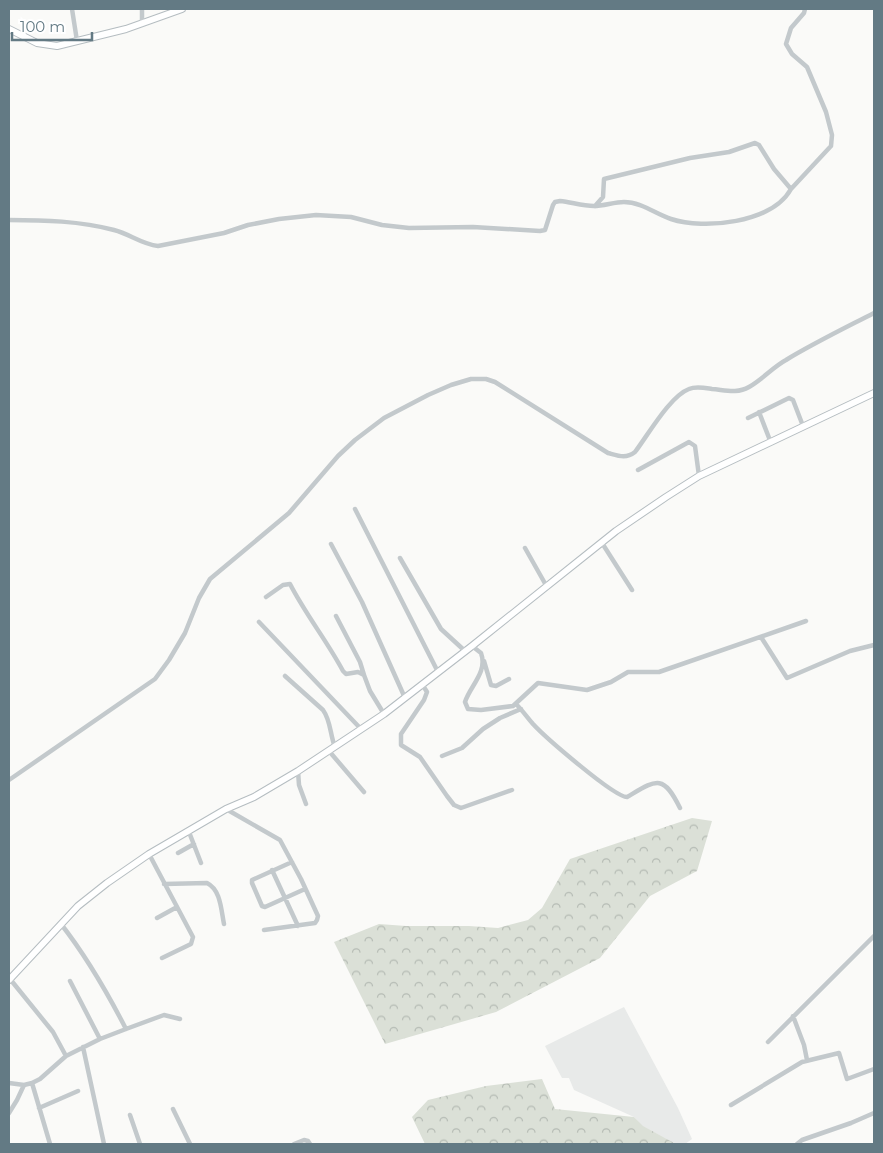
<svg xmlns="http://www.w3.org/2000/svg" width="883" height="1153" font-family="Montserrat,sans-serif">
	<style>
		.built { fill: #e8eae9 }
		.forest { fill: url(#forest-crowns) }
		.lines { fill: none; stroke-linecap: round; stroke-linejoin: round }
		.secondary-casing { stroke: #b5bdc1; stroke-width: 8 }
		.street { stroke: #c3c9cc; stroke-width: 4.5 }
		.secondary { stroke: #fff; stroke-width: 6 }
	</style>
	<defs>
		<pattern id="forest-crowns" width="20" height="18" patternUnits="userSpaceOnUse" patternTransform="scale(1.25)"><rect width="20" height="18" fill="#dbe0d7"/><path d="M2 6a3 3 0 1 1 6 0M12 15a3 3 0 1 1 6 0" fill="none" stroke="#b5bbb4"/></pattern>
	</defs>
	<rect width="100%" height="100%" fill="#fafaf8"/>
	<path class="built" d="M624 1007 678 1108 692 1139 685 1144H676L642 1126 634 1117 574 1090 569 1078H562L545 1046Z"/>
	<path class="forest" d="M692 818 712 821 697 871 650 896 600 958 496 1012 385 1044 334 942 379 924 406 926H469L498 928 528 920 542 908 570 859Z
		M542 1079 555 1109 634 1117 643 1126 676 1144H425L412 1117 428 1100 486 1086Z"/>
	<g class="lines">
		<defs>
			<path id="secondary" d="M9 29 37 43 57 46 126 29 182 9
				M9 980 78 906 107 883 149 854 226 809 254 797 298 771 384 714 472 646 616 531 666 497 699 476 874 393"/>
		</defs>
		<use href="#secondary" class="secondary-casing"/>
		<path class="street" d="M72 9 77 41
			M142 9V23
			M595 206 603 197 604 179 690 158 729 152 755 143 759 145 774 169 791 189
			M9 220C44 220 80 221 114 230 130 234 141 244 158 246L224 233 248 225 279 219 316 215 351 217 382 225 409 228 473 227 540 231 545 230 553 205 555 202 560 201C571 202 582 206 594 206 604 206 614 202 624 202 641 202 656 214 671 219 704 230 772 223 791 189L831 146 832 135 826 112 807 67 792 54 786 44 791 28 804 13 805 9
			M759 412 771 443
			M748 418 789 398 793 400 803 426
			M638 470 689 442 695 446 699 476
			M355 509 438 672
			M602 543 632 590
			M331 544 362 602 405 698
			M525 548 547 587
			M400 558 441 629 465 651
			M266 597 283 585 290 584C306 615 327 641 343 671L346 674 358 672 364 675 370 691 384 714
			M336 616 360 662 364 675
			M259 622 361 729
			M761 637 787 678 850 651 874 645
			M472 646 481 653C488 672 470 686 465 702L468 709 481 710 513 706 538 683 587 690 611 682 628 672H659L806 621
			M484 661 491 685 496 686 509 679
			M285 676 323 710C331 721 330 735 335 747
			M422 684 427 692 424 700 401 734V745L420 757 447 796 454 805 461 808 512 790
			M516 704C522 710 527 717 533 724 545 737 614 797 627 797 656 780 663 773 680 808
			M329 751 364 792
			M442 756 462 748 483 729 500 718 521 709
			M298 771 299 785 306 804
			M9 780 155 679 169 660 185 633 199 598 210 579 289 513 338 456 355 440 384 418 428 395 451 385 471 379H486L495 382 608 453C619 456 626 459 635 452 648 435 670 396 689 389 696 386 705 388 712 389 725 390 737 394 749 387 763 379 773 367 786 360 814 343 845 328 874 313
			M226 809 280 840 301 879 318 916 317 920 315 923 264 930
			M189 832 201 863
			M178 853 194 844
			M149 854 193 937 191 944 162 958
			M292 862 252 880V883L262 906 265 907 305 889
			M272 870 298 926
			M164 884 207 883C221 890 221 910 224 924
			M157 918 177 907
			M61 924C86 956 107 992 126 1029
			M10 979 53 1032 66 1056
			M70 981 100 1039
			M793 1016 804 1045 807 1060
			M768 1042 874 936
			M83 1047 104 1144
			M9 1083 24 1085 32 1083 40 1079 66 1056 100 1039 126 1029 164 1015 180 1019
			M32 1083 50 1144
			M731 1105 802 1062 839 1053 847 1079 874 1069
			M39 1108 78 1091
			M173 1109 190 1144
			M9 1113 17 1100 24 1085
			M130 1115 140 1144
			M294 1144 304 1140 308 1141 310 1144
			M797 1144 802 1140 851 1123 874 1113"/>
		<use href="#secondary" class="secondary"/>
	</g>
	<rect width="883" height="1153" fill="none" stroke="#637a84" stroke-width="20"/>
	<path d="M12 32v8h80v-8" fill="none" stroke="#637a84" stroke-width="2.5"/>
	<text x="20" y="32" font-size="15" fill="#637a84" stroke="#ffffff" stroke-width="4" paint-order="stroke">100 m</text>
</svg>
